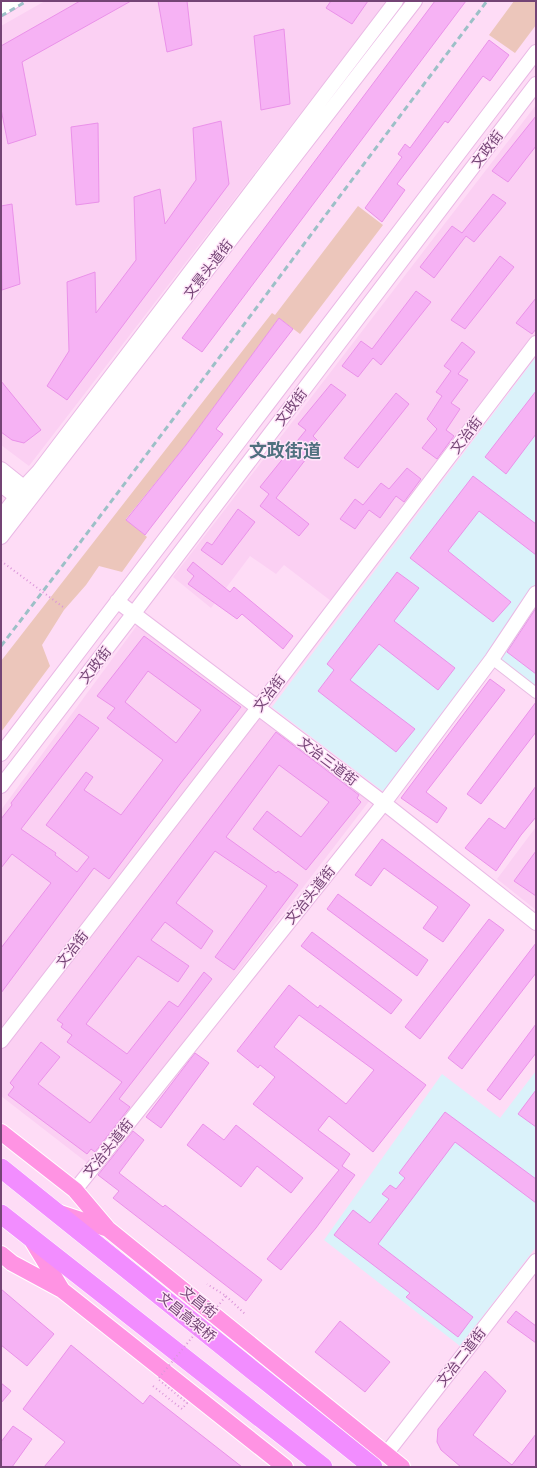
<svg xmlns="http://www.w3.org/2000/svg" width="537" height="1468" font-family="Helvetica,'Noto Sans SC',sans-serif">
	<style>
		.residential { fill: #fbd0f3 }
		.education { fill: #daf2fa }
		.green { fill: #ecc6bb }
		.building { fill: #f6b2f4; stroke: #ea91e9; fill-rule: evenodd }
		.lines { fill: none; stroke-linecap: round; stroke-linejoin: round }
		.street-casing { stroke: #e8bde3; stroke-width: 12 }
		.secondary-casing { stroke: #eab8e5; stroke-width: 16 }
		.primary-casing { stroke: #fff; stroke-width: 18 }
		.highway-casing { stroke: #fff; stroke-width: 20 }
		.path { stroke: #da96d9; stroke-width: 2; stroke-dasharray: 1 3; stroke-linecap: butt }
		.street { stroke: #fff; stroke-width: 10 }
		.secondary { stroke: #fff; stroke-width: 14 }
		.primary { stroke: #ff93e3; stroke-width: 16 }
		.highway { stroke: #f28dff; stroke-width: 19 }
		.rail { stroke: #9cc0c7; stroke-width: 3; stroke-dasharray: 6 4; stroke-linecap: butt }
		.path-bridge { stroke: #da96d9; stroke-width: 2; stroke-dasharray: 1 3; stroke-linecap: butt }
		.labels { text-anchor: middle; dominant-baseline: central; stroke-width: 3; stroke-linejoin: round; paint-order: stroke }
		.street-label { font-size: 14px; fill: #744475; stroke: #ffe5f9 }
		.district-label { font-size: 18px; font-weight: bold; fill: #4f707f; stroke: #ffe5f9 }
	</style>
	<rect width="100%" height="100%" fill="#fedcf6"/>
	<path class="residential" d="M45 1H387L29 466 1 445V26Z
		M536 105V334L331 601 284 565 276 574 250 556 211 608 173 577Z
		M138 624 370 800 90 1165 1 1096V810Z
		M536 827V910L497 879Z"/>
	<path class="education" d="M536 357V687L489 651 384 792 272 707Z
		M536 1071V1247L460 1346 324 1240 442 1074 500 1118Z"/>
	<path class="green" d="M514 1H536V25L515 53 489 35Z
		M358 206 383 225 300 334 279 318 186 445 126 519 147 537 122 572 99 566 86 585 64 610 42 645 50 666 1 732V661L272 313 275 315Z"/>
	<path class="building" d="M80 1H131L22 62 36 135 8 144 1 109V46Z
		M158 1H187L192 45 167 52Z
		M331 1H368L352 24 326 8Z
		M435 1H466L202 352 182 338Z
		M284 29 290 104 261 110 254 36Z
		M489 40 509 55 490 81 483 76 448 123 445 121 397 184 405 190 382 222 365 208 402 157 398 154 405 144 410 148Z
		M536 116V146L508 182 492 171Z
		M221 121 229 184 67 400 47 386 69 351 67 282 95 272 96 313 136 260 134 197 160 189 165 224 196 180 193 128Z
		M98 123 99 202 76 205 71 127Z
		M493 194 506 203 474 242 466 236 434 278 420 267 452 226 462 233Z
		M12 204 20 284 2 290 1 206Z
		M500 256 514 267 465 329 451 320Z
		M416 291 431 302 381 365 373 358 358 377 342 366 361 341 372 349Z
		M536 298V329L532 334 516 323Z
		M279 318 293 329 216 429 223 434 145 535 126 520 186 445Z
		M462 342 475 352 458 374 468 380 451 403 460 409 446 430 454 436 437 459 422 448 437 429 427 419 442 396 436 392 451 371 444 366Z
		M1 381 41 430 24 443 12 440 1 432Z
		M331 384 346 395 313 436 319 442 276 498 309 524 299 536 260 506 269 494 260 487 306 430 298 424Z
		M536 391V434L506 474 485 457Z
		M396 393 409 404 358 468 344 458Z
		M407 468 421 479 404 502 396 496 380 518 369 510 355 529 340 519 355 499 363 505 381 483 389 489Z
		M473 476 536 524V555L479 511 448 551 511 602 493 622 410 558Z
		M238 509 255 522 222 565 201 550 207 542 212 545Z
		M193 562 230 592 234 587 293 636 283 649 242 614 237 619 188 584 194 576 187 570Z
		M397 572 419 588 394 621 455 668 438 690 379 644 350 680 415 729 396 752 318 691 334 670 327 664Z
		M536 608V674L507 652Z
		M144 636 241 707 180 784 109 879 94 868 1 993V948L51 883 12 854 1 868V819L12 805 11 803 79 714 99 728 21 829 56 853 55 855 77 872 89 857 46 825 86 772 93 777 84 790 121 815 163 760 107 718 115 708 97 696ZM148 671 201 710 176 743 125 702Z
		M490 679 505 690 426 792 447 808 437 823 401 798Z
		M536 702V732L481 804 467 794Z
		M276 732 359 795 357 798 361 802 306 870 253 829 267 811 301 837 329 802 279 765 226 837 276 873 278 871 298 885 234 970 215 957 267 886 215 851 176 903 213 931 201 949 165 922 151 940 189 966 178 982 138 956 86 1024 127 1054 169 1001 178 1007 204 972 212 979 119 1099 130 1107 95 1152 91 1149 87 1154 8 1095 14 1087 10 1083 41 1042 60 1057 38 1084 90 1123 122 1082 67 1042 72 1035 61 1027 63 1024 57 1020Z
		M536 786V817L521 835 496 871 465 848 489 818 505 829Z
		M382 839 470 905 443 942 423 928 438 907 384 868 371 886 355 875Z
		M536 851V896L514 881Z
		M338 894 428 960 417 976 327 909Z
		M489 919 504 930 420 1039 405 1027Z
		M312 932 402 1000 391 1014 301 946Z
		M536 943V973L462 1069 448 1058Z
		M289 985 318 1008 320 1005 426 1085 373 1152 329 1116 318 1130 350 1154 342 1166 355 1175 316 1228 281 1270 267 1259 339 1170 253 1104 275 1077 260 1065 258 1068 237 1051ZM299 1015 374 1070 346 1104 274 1047Z
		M536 1024V1053L500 1100 487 1090Z
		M195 1053 209 1063 161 1128 146 1117Z
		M536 1090V1127L518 1114Z
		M445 1112 536 1179V1203L455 1142 378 1244 473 1317 458 1337 406 1297 410 1293 334 1235 353 1210 370 1223 389 1199 382 1194 390 1185 396 1189 405 1178 399 1173Z
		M203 1124 224 1140 236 1125 303 1178 291 1193 257 1166 241 1187 187 1145Z
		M133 1131 144 1140 119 1173 163 1207 165 1205 262 1280 246 1301 113 1198 119 1191 98 1175Z
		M1 1289 54 1334 27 1366 1 1345Z
		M516 1311 536 1326V1343L507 1322Z
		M340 1321 390 1362 365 1392 315 1352Z
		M71 1345 143 1404 150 1395 242 1467H44L65 1442 23 1409Z
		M485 1371 506 1391 473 1435 512 1465 536 1434V1467H461L441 1450 437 1442 438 1429Z
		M1 1383 11 1391 1 1403Z
		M13 1426 32 1439 12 1467H1V1442Z"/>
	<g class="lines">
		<defs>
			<path id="street" d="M492 659 536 693"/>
			<path id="secondary" d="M1 9 14 1
				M1 469 31 493
				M1 485 23 502
				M1 517 24 487 39 471 396 1
				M1 537 415 1
				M117 601 384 803 536 923
				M1 754 536 52
				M1 786 134 613 536 84
				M1 1041 258 708 536 343
				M75 1190 384 803 492 659 536 593
				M386 1454 536 1261"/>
			<path id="primary" d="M1 1132 75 1190 108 1229 402 1467
				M60 1213 108 1229
				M33 1242 62 1290 285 1467
				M1 1254 12 1263 62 1290"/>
			<path id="highway" d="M1 1168 373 1467
				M1 1214 323 1467"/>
		</defs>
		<use href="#street" class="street-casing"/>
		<use href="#secondary" class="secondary-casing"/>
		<use href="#primary" class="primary-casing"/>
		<use href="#highway" class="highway-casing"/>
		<path class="path" d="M226 1296 245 1314"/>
		<use href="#street" class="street"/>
		<use href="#secondary" class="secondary"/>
		<use href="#primary" class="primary"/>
		<use href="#highway" class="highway"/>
		<path class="rail" d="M1 16 27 1
			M1 646C165 433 324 215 487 1"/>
		<path class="path-bridge" d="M1 561 63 607
			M153 1386 182 1409 187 1403 158 1379 226 1296 207 1284"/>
	</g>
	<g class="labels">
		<g class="street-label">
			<text transform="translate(487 149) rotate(-53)">文政街</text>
			<text transform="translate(208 269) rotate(-52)">文景头道街</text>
			<text transform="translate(291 407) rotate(-53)">文政街</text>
			<text transform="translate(466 435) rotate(-53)">文治街</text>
			<text transform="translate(95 665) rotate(-52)">文政街</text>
			<text transform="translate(269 693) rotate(-53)">文治街</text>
			<text transform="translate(328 761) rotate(37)">文治三道街</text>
			<text transform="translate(310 895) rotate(-51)">文治头道街</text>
			<text transform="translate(72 949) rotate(-52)">文治街</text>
			<text transform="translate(108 1148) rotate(-51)">文治头道街</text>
			<text transform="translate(199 1302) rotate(39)">文昌街</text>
			<text transform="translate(187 1317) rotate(39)">文昌高架桥</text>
			<text transform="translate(461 1357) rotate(-52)">文治二道街</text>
		</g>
		<g class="district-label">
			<text x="285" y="451">文政街道</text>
		</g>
	</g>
	<rect width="537" height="1468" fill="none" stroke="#744475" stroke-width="4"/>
</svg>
